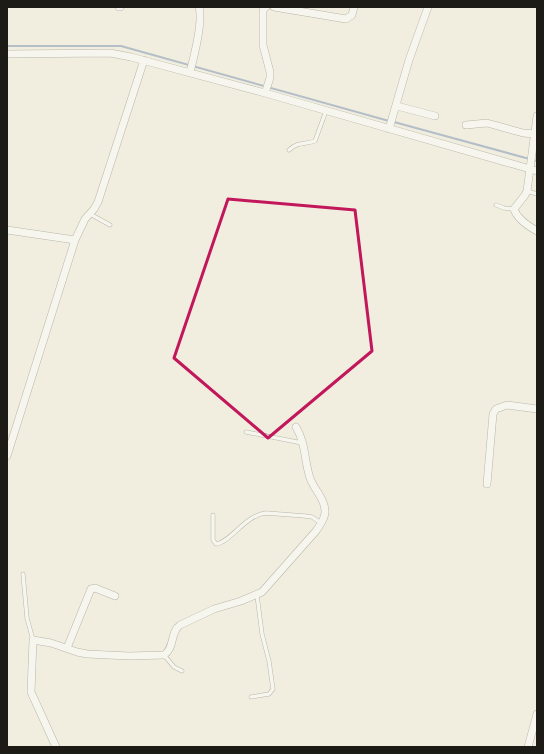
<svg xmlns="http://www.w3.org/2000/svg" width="544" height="754" font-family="'IBM Plex Sans',sans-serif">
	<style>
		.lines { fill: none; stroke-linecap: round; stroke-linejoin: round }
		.stream { stroke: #6b84a9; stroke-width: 2 }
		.lane-casing { stroke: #757366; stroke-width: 4.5 }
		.street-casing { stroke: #757366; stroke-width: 8 }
		.lane { stroke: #fff; stroke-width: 3.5 }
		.street { stroke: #fff; stroke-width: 7 }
		.marked { fill: none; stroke: #c2185b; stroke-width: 3; stroke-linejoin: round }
	</style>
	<rect width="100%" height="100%" fill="#f1eee0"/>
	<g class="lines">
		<path class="stream" d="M7 46H121L389 121
			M394 122 537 161"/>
		<defs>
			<path id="lane" d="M289 150C299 141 304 145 315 141L326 111
				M527 191 537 194
				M496 205 504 208 514 209
				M90 214 110 225
				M246 432 302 443
				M213 515V540L216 544C230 543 245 515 266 513L305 516 312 517 321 523
				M23 574 27 618 33 640
				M164 655 174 667 182 671
				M251 697 269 694 273 689 269 661 262 634 257 595"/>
			<path id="street" d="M119 7H120
				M274 7 346 19 352 15 354 7
				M7 54 110 53 131 57 265 93 537 171
				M190 72C194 57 203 21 199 7
				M265 93 270 78V72L263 45V10L266 7
				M397 106 435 116
				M537 116 527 191 525 195 514 209C517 219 528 226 537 231
				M466 125 487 123 523 133 535 134
				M389 129 409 60 428 7
				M7 230 75 240
				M7 456 75 240 85 219 94 209 98 202 144 60
				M487 484 493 414 496 409 507 405 537 409
				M67 648 91 589 95 588 115 596
				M56 747 31 692 33 640 51 643 77 652 87 654 129 656 164 655C175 648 170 632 180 625L214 609 241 601 262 592 316 531C320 525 325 519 325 512 325 498 314 490 310 478 304 460 306 444 296 427
				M528 747 537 714"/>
		</defs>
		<use href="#lane" class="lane-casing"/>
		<use href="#street" class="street-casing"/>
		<use href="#lane" class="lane"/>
		<use href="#street" class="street"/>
	</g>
	<path d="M0 0H544V754H0ZM228 199 355 210 372 351 268 438 174 358Z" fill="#f1eee0" fill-opacity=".55" fill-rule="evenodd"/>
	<path class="marked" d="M228 199 355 210 372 351 268 438 174 358Z"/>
	<rect width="544" height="754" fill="none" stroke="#1c1b16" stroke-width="16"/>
</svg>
